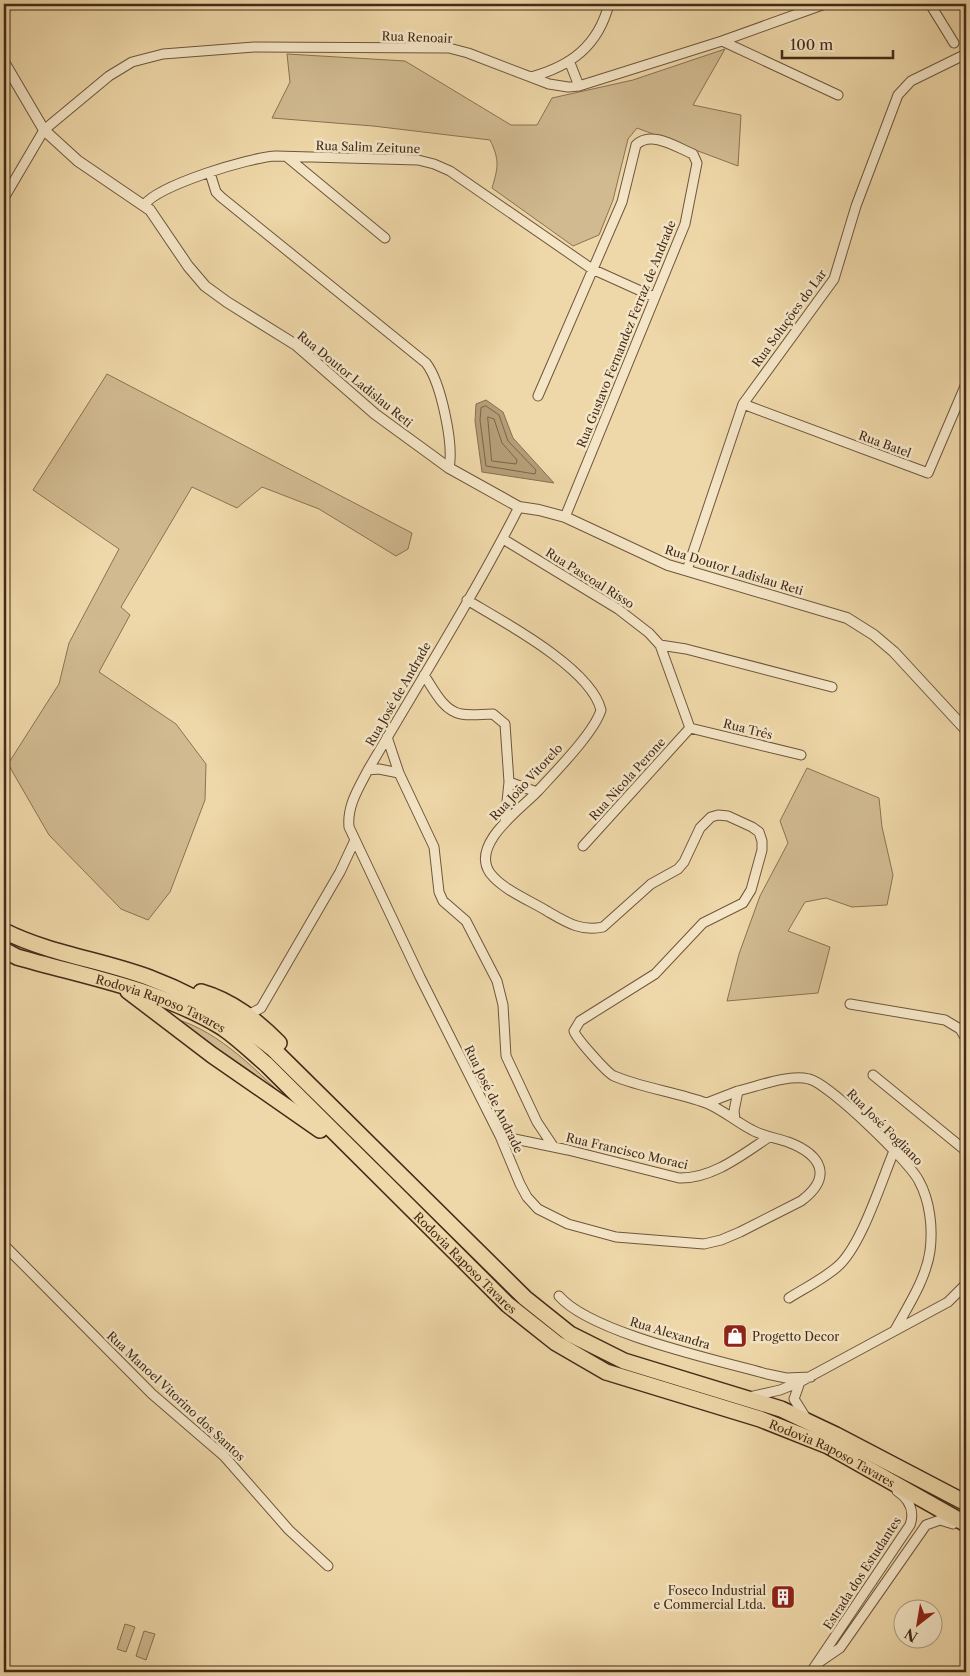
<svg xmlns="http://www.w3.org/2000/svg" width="970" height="1676" font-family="'Libre Caslon Text',serif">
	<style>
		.green { fill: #d1ba90; stroke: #8a7254 }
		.water { fill: #b49d77; stroke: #876f51 }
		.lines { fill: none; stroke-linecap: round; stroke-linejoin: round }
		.shore { stroke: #7c6448; stroke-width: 1 }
		.minor-casing { stroke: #6e563d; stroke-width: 11 }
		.tertiary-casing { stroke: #6e563d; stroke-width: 12 }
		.motorway-casing { stroke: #432b19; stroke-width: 18 }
		.minor { stroke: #f4e5c6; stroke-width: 9 }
		.tertiary { stroke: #f4e5c6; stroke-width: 10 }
		.motorway { stroke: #eed7a8; stroke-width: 15 }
		.labels { text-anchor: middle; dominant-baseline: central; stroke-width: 5; stroke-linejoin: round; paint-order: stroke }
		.street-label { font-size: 12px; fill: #432b19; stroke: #f4e5c6 }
		.poi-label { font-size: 12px; fill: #432b19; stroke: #f4e5c6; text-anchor: start }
	</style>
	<rect width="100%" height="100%" fill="#eed7a8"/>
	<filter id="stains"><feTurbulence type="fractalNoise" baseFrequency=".004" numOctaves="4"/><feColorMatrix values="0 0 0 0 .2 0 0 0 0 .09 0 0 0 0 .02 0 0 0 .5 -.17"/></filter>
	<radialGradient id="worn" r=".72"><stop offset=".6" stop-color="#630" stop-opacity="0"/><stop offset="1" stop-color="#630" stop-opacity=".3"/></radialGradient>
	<path class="green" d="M725 49 693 105 741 115 738 166 637 128 628 139 613 200 599 235 573 246 492 188C498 168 500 160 490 140L373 126 272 118 290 82 287 54 405 61 511 125H537L552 98 633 80Z
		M107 374 412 533 408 549 396 556 319 509 262 487 237 508 192 487 121 607 130 615 99 672 176 724 206 764 205 800 170 892 148 920 121 909 49 835 8 764 59 684 69 643 119 549 33 490Z
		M807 768 879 798 882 827 893 875 887 905 852 907 826 898 805 902 788 931 830 947 818 993 727 1001 739 954 760 896 788 843 780 821Z
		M173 1018C222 1032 258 1073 295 1107Z
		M125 1624 135 1627 126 1652 117 1649Z
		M144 1631 155 1634 146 1660 136 1656Z"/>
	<path class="water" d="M486 400 503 412 513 438 554 483 482 472 475 421 476 404Z"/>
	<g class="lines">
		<path class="shore" d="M486 406 499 415 508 441 536 470 535 474 486 466 480 420 481 408Z
			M488 417 494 419 502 443 517 460 516 464 492 461Z"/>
		<defs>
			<path id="minor" d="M930 4 954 43
				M722 41 838 95
				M570 63 579 86
				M531 77C571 66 598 46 609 4
				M287 157 385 238
				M210 173 216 192 221 197 426 363C441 382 454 445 449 468
				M4 198 44 130 109 76 132 62 163 54 254 47 449 48 468 53 549 84 568 87 579 86 722 41 825 4
				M144 205C159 185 250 157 276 156L418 160 434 164 450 171 592 269 654 297
				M538 396 622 202 636 145C651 130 676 147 693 154L697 163 685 224 565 517
				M743 404 928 473 966 384
				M503 539 618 609 649 633 660 645 686 649 832 687
				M687 570 743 404 834 279 856 206 898 95 911 81 966 54
				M467 600C502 621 591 668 601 710 594 733 555 772 538 791 521 809 470 844 490 873 503 890 529 900 547 911 566 922 581 932 603 927L651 884 678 869 684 862 700 828 711 817 718 815 728 816 752 827 759 832 762 841V850L751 890 743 903 703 923 655 974 580 1021 574 1031C576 1038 607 1073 614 1076 642 1088 676 1092 706 1103 722 1109 736 1122 752 1130 763 1136 776 1138 788 1142 822 1155 833 1177 801 1201L740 1232 721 1240 704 1244 616 1237 568 1224 538 1209 527 1197 520 1184 500 1136 420 977 349 827C347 806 358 789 368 770 419 683 473 597 519 507
				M660 645 690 728
				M424 675C433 688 443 711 461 714 472 716 482 714 493 714L505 724 509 782
				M690 728 801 755
				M368 770 379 769 399 773 387 737
				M399 773 434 847 439 892 443 901 466 921 497 981 503 1005 506 1056 537 1122 553 1146
				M505 822 509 782 537 792
				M583 846 690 728
				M850 1004 945 1020 960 1029 966 1039
				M248 1015 261 1008 340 872 354 842
				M873 1075 966 1151
				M738 1091C759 1086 788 1074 809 1079 828 1083 910 1162 919 1181 930 1201 933 1228 930 1251 926 1279 908 1306 895 1330
				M707 1103 738 1091 734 1111 735 1119
				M500 1136 568 1150 679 1178C712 1179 742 1155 769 1137
				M4 1245 152 1394 224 1456 289 1530 328 1566
				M559 1296C591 1333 717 1360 767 1374L786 1378 811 1377
				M789 1298C805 1288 823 1279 837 1267 861 1247 881 1182 894 1151
				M800 1382 794 1399 806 1418
				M749 1397 780 1390 800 1382 948 1302 966 1284
				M818 1663 840 1648 926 1525 940 1520 953 1524
				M811 1672 910 1525C915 1511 909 1499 897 1491"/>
			<path id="tertiary" d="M4 62 44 130 78 161 150 210 188 266 205 286 227 302 296 345 375 414 449 468 519 507 539 510 565 517 668 565 847 618 874 635 894 652 966 730"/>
			<g id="motorway">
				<path d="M4 931C50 954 102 960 150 978 195 995 234 1018 272 1048L525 1298 570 1334 624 1361 781 1409 836 1435 966 1503"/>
				<path id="s1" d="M4 950 17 957C86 977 162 990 223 1028 239 1039 253 1053 267 1065L508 1305 556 1343 606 1372 760 1419 828 1446 966 1524"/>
				<path d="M128 991 212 1055 320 1130"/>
				<path d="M201 992C232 1001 256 1020 279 1043"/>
			</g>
		</defs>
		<use href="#minor" class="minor-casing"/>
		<use href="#tertiary" class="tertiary-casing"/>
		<use href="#motorway" class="motorway-casing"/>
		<use href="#minor" class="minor"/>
		<use href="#tertiary" class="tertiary"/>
		<use href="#motorway" class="motorway"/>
	</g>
	<defs>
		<symbol id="shop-square" viewBox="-11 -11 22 22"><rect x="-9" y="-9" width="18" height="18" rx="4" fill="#8f2418" stroke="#f4e5c6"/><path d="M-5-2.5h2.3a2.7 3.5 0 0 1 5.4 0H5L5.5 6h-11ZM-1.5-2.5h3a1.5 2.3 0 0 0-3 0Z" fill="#fff"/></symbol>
		<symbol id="building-square" viewBox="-11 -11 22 22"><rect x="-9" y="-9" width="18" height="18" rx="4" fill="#8f2418" stroke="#f4e5c6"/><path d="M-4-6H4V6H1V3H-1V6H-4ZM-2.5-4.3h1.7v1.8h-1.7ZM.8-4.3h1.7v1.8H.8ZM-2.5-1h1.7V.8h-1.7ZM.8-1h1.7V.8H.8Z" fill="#fff"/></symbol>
	</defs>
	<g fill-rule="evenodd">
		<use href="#shop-square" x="721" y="1322" width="28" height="28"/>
		<use href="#building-square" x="769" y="1583" width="28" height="28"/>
	</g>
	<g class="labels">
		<g class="street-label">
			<text transform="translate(417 37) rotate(2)">Rua Renoair</text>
			<text transform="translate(368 147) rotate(2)">Rua Salim Zeitune</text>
			<text transform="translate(789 318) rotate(-54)">Rua Soluções do Lar</text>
			<text transform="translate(626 334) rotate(-68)">Rua Gustavo Fernandez Ferraz de Andrade</text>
			<text transform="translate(355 379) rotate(39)">Rua Doutor Ladislau Reti</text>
			<text transform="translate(885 444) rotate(20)">Rua Batel</text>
			<text transform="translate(734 570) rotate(17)">Rua Doutor Ladislau Reti</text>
			<text transform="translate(590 578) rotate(32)">Rua Pascoal Risso</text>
			<text transform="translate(398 694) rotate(-60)">Rua José de Andrade</text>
			<text transform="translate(748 729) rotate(14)">Rua Três</text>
			<text transform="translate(627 779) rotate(-48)">Rua Nicola Perone</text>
			<text transform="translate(526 782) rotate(-47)">Rua João Vitorelo</text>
			<text stroke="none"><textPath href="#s1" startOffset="166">Rodovia Raposo Tavares</textPath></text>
			<text transform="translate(494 1099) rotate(64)">Rua José de Andrade</text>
			<text transform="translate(885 1127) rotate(45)">Rua José Fogliano</text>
			<text transform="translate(627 1151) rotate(13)">Rua Francisco Moraci</text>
			<text stroke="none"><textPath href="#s1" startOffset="571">Rodovia Raposo Tavares</textPath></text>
			<text transform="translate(670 1333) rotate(17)">Rua Alexandra</text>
			<text transform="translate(176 1396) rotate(43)">Rua Manoel Vitorino dos Santos</text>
			<text stroke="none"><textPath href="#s1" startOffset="991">Rodovia Raposo Tavares</textPath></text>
			<text transform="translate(862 1573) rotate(-57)">Estrada dos Estudantes</text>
		</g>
		<g class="poi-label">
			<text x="752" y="1336">Progetto Decor</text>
			<text x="766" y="1590" text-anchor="end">Foseco Industrial<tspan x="766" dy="14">e Commercial Ltda.</tspan></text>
		</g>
	</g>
	<rect width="970" height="1676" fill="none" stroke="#eed7a8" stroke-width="20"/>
	<rect x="5" y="5" width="960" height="1666" fill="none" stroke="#432b19" stroke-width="2.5"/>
	<rect x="10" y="10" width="950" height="1656" fill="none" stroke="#432b19"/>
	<g transform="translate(918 1624) rotate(211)"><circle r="24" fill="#f4e5c6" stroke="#ad9b81"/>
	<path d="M0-4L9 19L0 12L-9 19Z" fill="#8f2418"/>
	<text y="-8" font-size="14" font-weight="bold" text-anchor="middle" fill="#432b19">N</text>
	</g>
	<path d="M782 50v8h111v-8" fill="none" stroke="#432b19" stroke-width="2.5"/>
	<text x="790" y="50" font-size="15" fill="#432b19" stroke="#f4e5c6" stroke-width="4" paint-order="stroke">100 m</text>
	<rect width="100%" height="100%" filter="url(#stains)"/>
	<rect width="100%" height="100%" fill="url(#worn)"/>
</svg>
